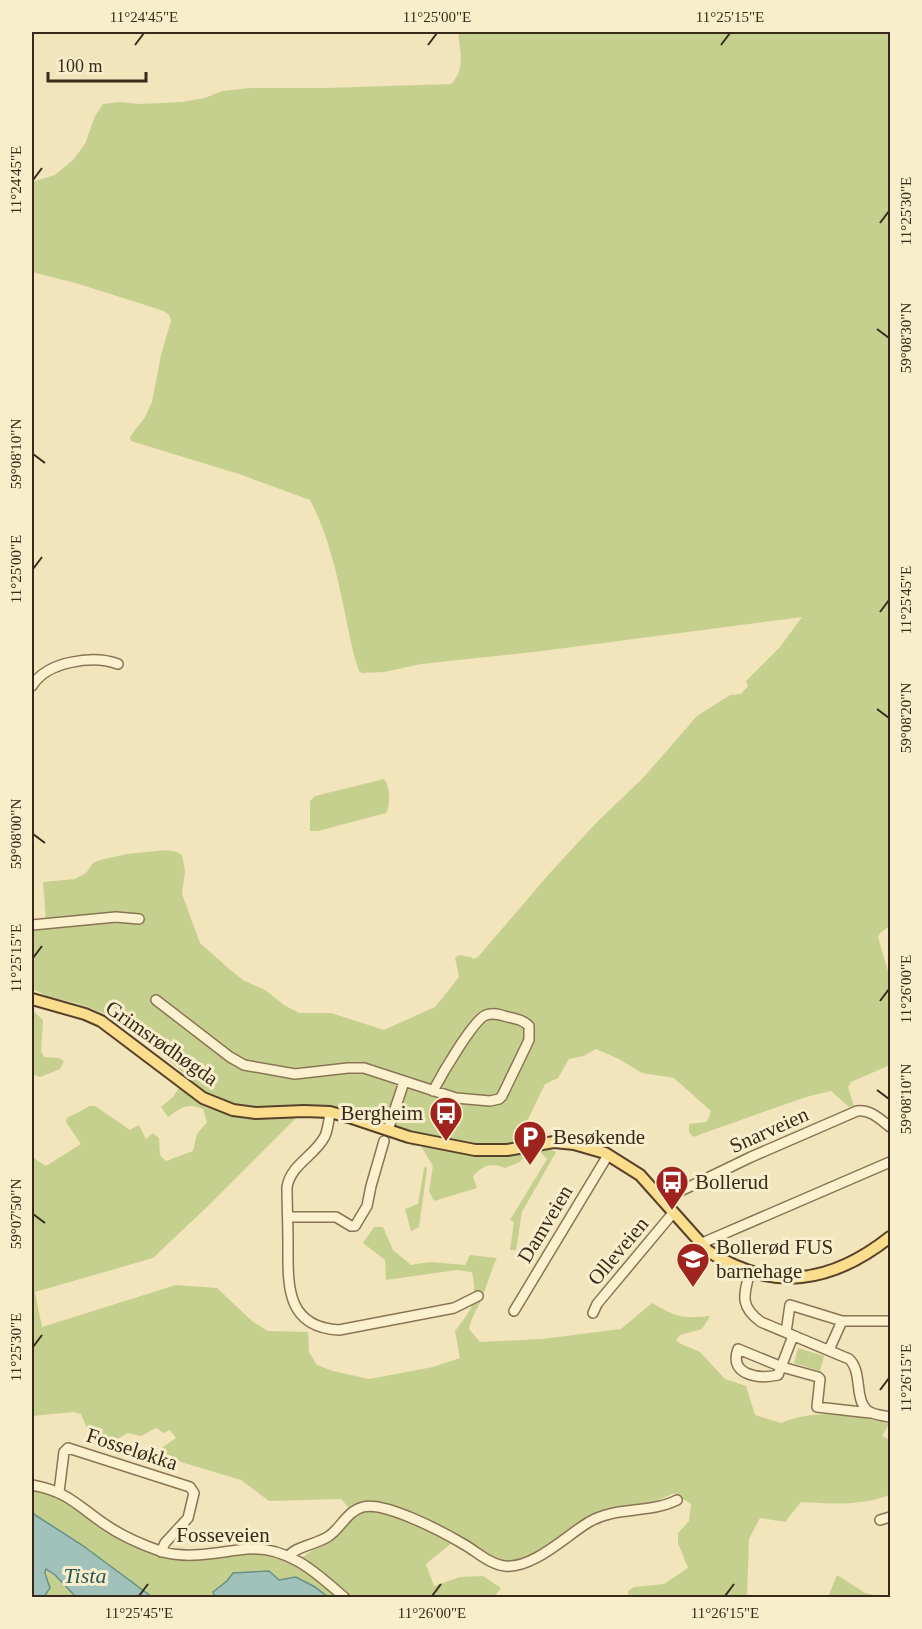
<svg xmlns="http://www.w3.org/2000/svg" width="922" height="1629" font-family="Georgia,serif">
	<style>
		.green { fill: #c5d08f }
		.water { fill: #a0c2ba; stroke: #679088; stroke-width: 1.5 }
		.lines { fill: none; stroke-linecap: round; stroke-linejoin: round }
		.minor-casing { stroke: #8a7454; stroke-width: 12 }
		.major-casing { stroke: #574129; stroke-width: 14 }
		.minor { stroke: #fcf1cf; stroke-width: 9 }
		.major { stroke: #fade8e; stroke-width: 10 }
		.ticks { fill: none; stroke: #382a1a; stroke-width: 2 }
		.labels { text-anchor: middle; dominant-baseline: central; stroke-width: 6; stroke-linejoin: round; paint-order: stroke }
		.street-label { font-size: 21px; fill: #382a1a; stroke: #f8eecb }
		.poi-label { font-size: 21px; fill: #382a1a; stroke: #f8eecb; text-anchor: start }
		.water-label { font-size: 22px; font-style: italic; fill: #285959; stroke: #f8eecb }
		.neatline { fill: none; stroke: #382a1a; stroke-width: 2 }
		.ticks-label { font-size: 15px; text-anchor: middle; fill: #382a1a }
	</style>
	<rect width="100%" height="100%" fill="#f2e4bb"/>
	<path class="green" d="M458 32H890V926L881 932 878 937 890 978V1065L851 1082 848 1087 854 1106 849 1107 831 1091 806 1097 693 1137 689 1132V1124L707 1122 711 1111 674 1078 642 1073 619 1059 596 1049 584 1056 569 1059 558 1078 545 1084 519 1138 507 1153 531 1151 533 1154 531 1157 522 1159 520 1162 505 1168C492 1162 483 1165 473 1176L477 1188 434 1201 429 1191 433 1166 421 1146H413L335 1119 297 1117 208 1206 153 1258 35 1292 42 1327 176 1285 217 1288 253 1322 268 1331 308 1332 309 1352 317 1365 333 1371 369 1379 433 1367 460 1358 455 1331C473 1307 478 1303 472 1272L457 1270 386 1280 385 1260 363 1243 374 1227H383L393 1250 411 1265 430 1262 465 1265 470 1255 497 1258C490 1272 486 1289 480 1303 475 1312 471 1319 469 1329L480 1342 542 1339 621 1329 652 1303C675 1317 684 1319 710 1316L702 1329 680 1335 676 1340 681 1344 700 1352 725 1379 746 1386 755 1415 781 1423C814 1409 855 1414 889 1424L882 1436 890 1440V1495C858 1506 835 1504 801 1502L785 1522 760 1518 749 1539 747 1597H628V1591L634 1587 664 1584 688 1568 678 1543V1533L689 1521 691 1504 674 1493 651 1504 613 1507 586 1519 536 1553 511 1561 502 1562 468 1541 452 1543 426 1564 434 1586 460 1577 483 1576 501 1588 494 1597H328L315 1587 233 1573 227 1581 213 1592 215 1597H152L82 1545 32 1513V1488L46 1491 75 1506 118 1538 163 1557 184 1559 250 1552 295 1563 341 1529 348 1507 341 1499 269 1501 241 1480 161 1456 163 1447 176 1438 170 1430 164 1433 156 1428 141 1436 128 1433 112 1442 88 1431 81 1414 73 1412 32 1416V1157L46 1166 81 1144 66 1122 67 1118 90 1106H95L130 1130 139 1125 146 1139 153 1133 159 1138 160 1155 166 1161 193 1151 197 1134 207 1122 203 1109C188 1102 180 1108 168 1117L161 1107 173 1097 187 1076C164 1056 141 1034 114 1019 94 1007 74 1002 53 998 45 996 39 991 32 989V923L46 922 43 882 75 879 86 873 93 863 100 860 127 854 166 850 177 852 182 855 185 871 182 894 200 943 228 968 243 980 265 990 284 1005 299 1013H331L384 1030 435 1007 459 977 455 958 459 955 471 957 473 959 478 957 549 874 597 822 643 778 697 716 730 695 741 694 748 686 746 681 780 647 802 617 534 652 421 664 384 672 362 673 359 671 354 655C342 604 335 547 310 500L242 475 131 441 130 437 145 417 152 402 161 355 171 321 169 315 164 311 79 284 32 272V182L55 175 73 160 85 144 95 116 103 104 119 102 140 104 182 102 205 98 222 91 251 88H325L451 84C466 69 460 51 458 32Z
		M384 779C390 786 391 805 386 813L318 831H310V801L315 796Z
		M32 1010 43 1020 41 1051 44 1057 59 1058 64 1061 60 1069 40 1077 32 1074Z
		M546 1148 556 1152 522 1212 516 1250H510L514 1222 510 1220 547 1159 540 1152V1149Z
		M426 1166 427 1169 419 1227 411 1231 405 1209 418 1204 424 1168Z
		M798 1348 824 1356 820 1371 794 1363Z
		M45 1568 55 1575 76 1597 44 1598 50 1588Z
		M837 1575 865 1593 878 1596V1597H828Z"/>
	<path class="water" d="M32 1513 82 1545 152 1597H76L55 1575 46 1569 45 1573 50 1588 44 1597H32Z
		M269 1571 279 1580 296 1577 315 1587 328 1597H215L213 1592 227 1581 233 1573Z"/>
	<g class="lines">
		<defs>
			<path id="minor" d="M32 686C47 661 93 655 118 664
				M32 925 116 917 139 919
				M156 1000 230 1057 244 1065 295 1074 348 1068H364L456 1098 490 1101 499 1099 502 1096 529 1040V1026C523 1020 517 1019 508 1017 501 1015 493 1012 486 1015 473 1020 441 1076 433 1091
				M330 1112C329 1120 328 1129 325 1136 315 1156 291 1164 287 1187 287 1205 288 1224 288 1243 288 1284 285 1327 339 1330L454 1308 478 1296
				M388 1130 404 1082
				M662 1200 751 1157 857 1111C870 1109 880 1119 890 1127
				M288 1217H336L351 1226H355L367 1206 371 1186 384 1141
				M700 1244 890 1162
				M750 1271C744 1295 739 1306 761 1322L849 1359C864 1372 852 1405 872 1413 877 1415 885 1416 890 1417
				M514 1311 608 1155
				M593 1313 597 1304 673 1213
				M786 1332 790 1305 842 1321H890
				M793 1336C788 1349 783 1362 778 1375 760 1379 728 1376 738 1349L782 1367 818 1377 820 1379 817 1407 870 1413
				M829 1350 842 1321
				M32 1485C66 1491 76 1504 103 1523 120 1535 140 1544 160 1551 188 1560 218 1552 246 1549 287 1545 317 1573 345 1598
				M59 1492 64 1452 68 1448 190 1487 194 1493 188 1518 165 1543 161 1552
				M880 1520 890 1517
				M289 1556C294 1547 318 1544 329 1536 341 1528 347 1511 363 1507 385 1501 445 1533 465 1545 477 1552 491 1565 505 1566 533 1569 567 1535 589 1522 616 1506 649 1514 677 1500"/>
			<path id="major" d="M32 999 85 1014 101 1021 203 1098 233 1110 256 1113 304 1111 330 1112 352 1118 409 1137 475 1150H507L554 1142 574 1144 605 1153 640 1175 708 1251C773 1293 832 1283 890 1237"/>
		</defs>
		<use href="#minor" class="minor-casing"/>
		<use href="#major" class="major-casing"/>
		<use href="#minor" class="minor"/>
		<use href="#major" class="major"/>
	</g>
	<path class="ticks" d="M135 45 144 33M428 45 437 33M721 45 730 33M33 180 42 168M880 223 889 211M877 329 889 338M33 454 45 463M33 569 42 557M880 612 889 600M877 709 889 718M33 834 45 843M33 958 42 946M880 1001 889 989M877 1090 889 1099M33 1214 45 1223M33 1347 42 1335M880 1390 889 1378M139 1596 148 1584M432 1596 441 1584M725 1596 734 1584"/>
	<defs>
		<symbol id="bus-pin" viewBox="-11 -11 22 30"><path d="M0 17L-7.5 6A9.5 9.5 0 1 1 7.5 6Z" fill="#9f241e" stroke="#f8eecb"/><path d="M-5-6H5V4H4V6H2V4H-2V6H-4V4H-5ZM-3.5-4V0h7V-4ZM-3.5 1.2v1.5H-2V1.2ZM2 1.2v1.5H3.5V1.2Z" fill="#fff"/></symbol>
		<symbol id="parking-pin" viewBox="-11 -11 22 30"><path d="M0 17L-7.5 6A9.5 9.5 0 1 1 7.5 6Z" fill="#9f241e" stroke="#f8eecb"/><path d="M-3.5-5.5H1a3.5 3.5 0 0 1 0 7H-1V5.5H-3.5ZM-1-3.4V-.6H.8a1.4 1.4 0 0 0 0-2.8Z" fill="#fff"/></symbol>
		<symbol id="school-pin" viewBox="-11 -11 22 30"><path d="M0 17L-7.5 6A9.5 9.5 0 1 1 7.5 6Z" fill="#9f241e" stroke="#f8eecb"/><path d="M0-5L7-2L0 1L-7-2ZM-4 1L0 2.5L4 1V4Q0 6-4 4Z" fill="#fff"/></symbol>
	</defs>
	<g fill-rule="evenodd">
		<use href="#bus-pin" x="427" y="1094" width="38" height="52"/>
		<use href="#parking-pin" x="511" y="1118" width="38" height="52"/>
		<use href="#bus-pin" x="653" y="1163" width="38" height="52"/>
		<use href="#school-pin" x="674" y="1240" width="38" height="52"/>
	</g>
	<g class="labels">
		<g class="street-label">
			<text transform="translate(162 1043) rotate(35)">Grimsrødhøgda</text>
			<text transform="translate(769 1130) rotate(-24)">Snarveien</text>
			<text transform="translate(545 1224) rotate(-59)">Damveien</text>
			<text transform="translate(618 1251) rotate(-50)">Olleveien</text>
			<text transform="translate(132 1449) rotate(18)">Fosseløkka</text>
			<text x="223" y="1535">Fosseveien</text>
		</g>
		<g class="poi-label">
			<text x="423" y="1113" text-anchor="end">Bergheim</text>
			<text x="553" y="1137">Besøkende</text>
			<text x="695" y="1182">Bollerud</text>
			<text x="716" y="1247">Bollerød FUS<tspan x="716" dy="24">barnehage</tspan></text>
		</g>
		<g class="water-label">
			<text x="85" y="1575">Tista</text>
		</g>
	</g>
	<rect width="922" height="1629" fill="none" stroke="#f8eecb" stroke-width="66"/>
	<path d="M48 72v9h98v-9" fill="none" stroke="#382a1a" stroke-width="3"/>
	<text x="57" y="72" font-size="18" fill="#382a1a" stroke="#f8eecb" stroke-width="4.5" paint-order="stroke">100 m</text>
	<rect x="33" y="33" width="856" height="1563" class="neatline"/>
	<g class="ticks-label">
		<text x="144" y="22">11°24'45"E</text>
		<text x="437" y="22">11°25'00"E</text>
		<text x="730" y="22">11°25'15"E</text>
		<text transform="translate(16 180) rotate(-90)" y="5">11°24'45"E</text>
		<text transform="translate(906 211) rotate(-90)" y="5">11°25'30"E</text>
		<text transform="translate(906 338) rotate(-90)" y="5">59°08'30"N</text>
		<text transform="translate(16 454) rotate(-90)" y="5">59°08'10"N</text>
		<text transform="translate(16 569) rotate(-90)" y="5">11°25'00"E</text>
		<text transform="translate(906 600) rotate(-90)" y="5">11°25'45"E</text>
		<text transform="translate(906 718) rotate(-90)" y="5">59°08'20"N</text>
		<text transform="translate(16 834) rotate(-90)" y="5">59°08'00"N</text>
		<text transform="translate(16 958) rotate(-90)" y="5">11°25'15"E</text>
		<text transform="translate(906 989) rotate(-90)" y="5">11°26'00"E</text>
		<text transform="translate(906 1099) rotate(-90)" y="5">59°08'10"N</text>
		<text transform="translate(16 1214) rotate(-90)" y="5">59°07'50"N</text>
		<text transform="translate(16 1347) rotate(-90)" y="5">11°25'30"E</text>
		<text transform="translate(906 1378) rotate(-90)" y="5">11°26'15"E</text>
		<text x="139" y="1618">11°25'45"E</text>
		<text x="432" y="1618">11°26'00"E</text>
		<text x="725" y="1618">11°26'15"E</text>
	</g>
</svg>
